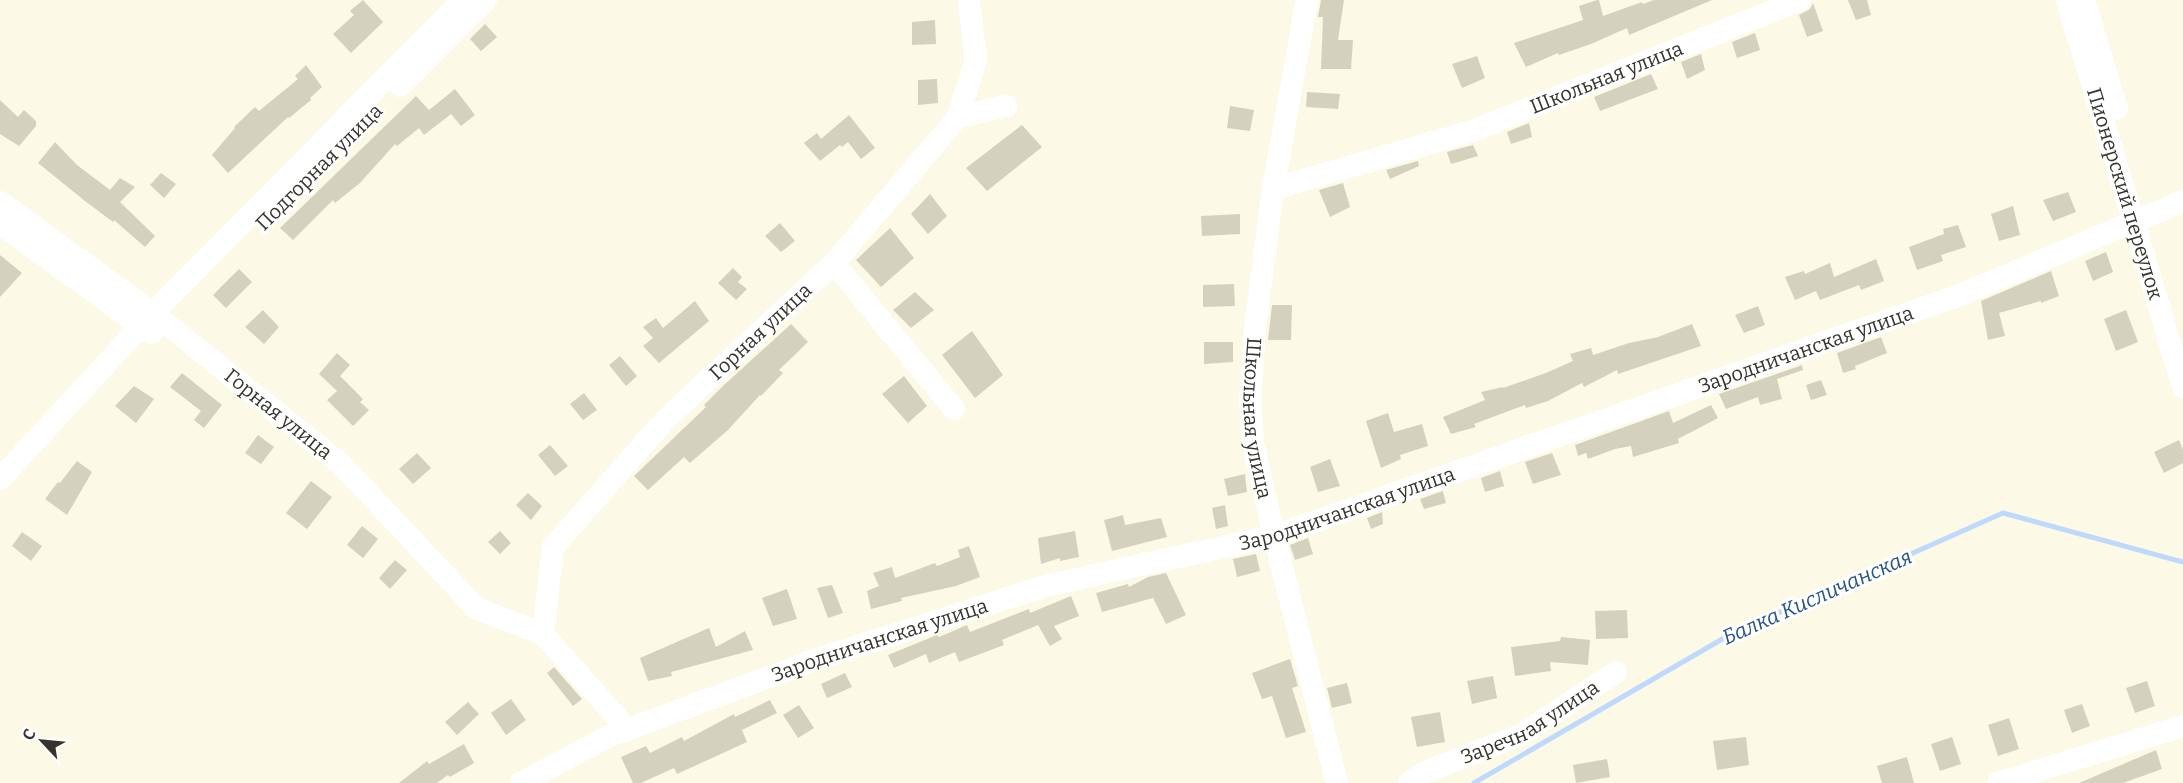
<svg xmlns="http://www.w3.org/2000/svg" width="2183" height="783" font-family="Bitter,serif">
	<style>
		.lines { fill: none; stroke-linecap: round; stroke-linejoin: round }
		.stream { stroke: #bfd9fd; stroke-width: 5 }
		.building { fill: #d4d2bf }
		.minor { stroke: #fff; stroke-width: 22 }
		.labels { text-anchor: middle; dominant-baseline: central; stroke-width: 6; stroke-linejoin: round; paint-order: stroke }
		.street-label { font-size: 20px; fill: #35342d; stroke: #fff }
		.water-label { font-size: 21px; font-style: italic; fill: #285388; stroke: #fff }
	</style>
	<rect width="100%" height="100%" fill="#fcfae6"/>
	<g class="lines">
		<path class="stream" d="M1474 783 1731 634 2003 513 2183 562"/>
	</g>
	<path class="building" d="M363 0 383 22 351 53 333 34 354 15 350 11Z
		M1321 0H1344L1338 40H1353L1351 69H1321L1323 17H1318Z
		M1597 0H1599L1603 16 1642 2 1643 4 1654 0H1712L1629 35 1627 28 1591 44 1559 55 1558 53 1526 67 1514 43 1583 20 1579 6Z
		M1848 0H1867L1871 15 1856 20Z
		M1813 3 1823 31 1807 37 1799 15 1810 9Z
		M935 20 936 44 912 45V22Z
		M485 24 497 37 481 51 470 39Z
		M1755 33 1760 50 1737 58 1732 42Z
		M1701 54 1705 70 1687 79 1681 62Z
		M1477 56 1485 78 1462 88 1452 64Z
		M306 65 322 87 310 98 311 100 289 118 288 117 228 173 212 155 235 128 234 127 255 107 259 111 298 79 295 76Z
		M1651 74 1658 89 1600 111 1594 97Z
		M937 79 938 103 918 105V80Z
		M455 89 475 115 461 126 451 114 424 135 419 128 397 146 395 144 360 183 335 203 333 200 293 240 280 228 416 96 429 110Z
		M1307 92 1340 94 1338 109 1306 107Z
		M0 100 18 117 24 110 36 121V126L19 146 0 134Z
		M1230 106 1254 110 1250 131 1227 128Z
		M849 115 875 148 861 159 848 142 842 147 840 145 820 161 804 143 817 133 821 139Z
		M1529 123 1532 137 1511 144 1507 132Z
		M1022 125 1042 147 987 191 966 168Z
		M55 142 77 165 110 190 120 178 135 187 120 202 155 236 145 247 114 220 113 222 85 201 38 163Z
		M1473 145 1478 156 1451 164 1447 152Z
		M1418 161 1419 166 1390 179 1386 170Z
		M161 173 176 184 164 198 150 185Z
		M1343 183 1350 207 1330 217 1319 190Z
		M2068 192 2076 212 2053 221 2043 200Z
		M930 194 947 216 928 234 911 214Z
		M2013 206 2020 235 1999 241 1991 214Z
		M1240 214V234L1202 236 1201 216Z
		M780 223 795 241 781 252 765 236Z
		M1958 225 1966 247 1941 255 1943 261 1917 270 1909 247 1944 234 1943 229Z
		M890 228 914 258 881 287 856 260Z
		M2106 252 2113 272 2093 281 2085 261Z
		M0 255 22 273 0 297Z
		M1876 259 1884 281 1861 290 1859 285 1820 300 1816 291 1795 300 1785 277 1804 271 1805 274 1830 263 1834 277Z
		M733 268 742 277 738 282 747 289 736 300 718 283Z
		M239 269 252 282 226 308 213 295Z
		M2051 271 2059 296 2041 303V301L1999 313 2005 336 1988 340 1981 301Z
		M1234 284 1235 306 1203 307V285Z
		M915 292 934 310 911 328 893 310Z
		M695 301 709 321 659 363 643 346 653 338 643 327 656 318 663 328Z
		M1272 305H1292L1291 340H1268Z
		M1758 306 1765 325 1744 333 1735 315Z
		M263 310 279 327 264 344 245 327Z
		M2126 310 2138 342 2116 351 2104 319Z
		M791 324 808 342 779 370 783 373 761 396 760 395 728 430 690 463 684 457 648 490 634 476 706 407 704 405 724 385Z
		M1692 324 1701 346 1618 374 1617 370 1584 387 1582 383 1548 401 1526 408 1525 405 1474 424 1476 427 1451 434 1443 417 1485 400 1481 392 1503 387V388L1546 373 1573 361 1570 354 1591 348 1593 355 1629 343 1658 337Z
		M972 331 1003 375 975 398 942 355Z
		M1881 337 1887 353 1855 366 1856 369 1843 373 1837 353Z
		M1204 342H1233V362L1204 364Z
		M337 353 350 365 340 376 363 399 360 402 369 410 353 426 327 400 337 391 319 374Z
		M620 356 637 376 626 386 609 365Z
		M1802 365 1803 370 1777 379 1782 399 1760 405 1758 397 1726 409 1719 394Z
		M182 373 222 405 204 428 194 420 201 411 170 387Z
		M904 376 927 406 908 423 882 394Z
		M1821 380 1827 395 1811 400 1806 385Z
		M134 386 154 399 136 423 115 406Z
		M584 393 597 410 583 420 570 404Z
		M1711 405 1718 418 1678 439 1679 443 1633 457 1631 446 1615 449 1588 459 1586 453 1578 456 1575 445 1669 411 1673 423Z
		M1388 413 1394 432 1422 424 1428 446 1400 455 1401 459 1381 468 1366 421Z
		M258 435 274 447 261 464 245 453Z
		M2179 440 2183 450V463L2164 473 2154 452Z
		M550 445 568 466 555 476 538 455Z
		M417 453 431 468 413 484 399 469Z
		M1552 453 1561 475 1533 484 1525 462Z
		M1330 459 1340 486 1318 492 1310 467Z
		M77 461 92 472 67 515 45 499 58 482 60 483Z
		M1500 471 1504 486 1485 492 1481 478Z
		M1245 474 1247 492 1228 496 1224 479Z
		M311 481 332 497 307 529 286 513Z
		M1443 491 1446 503 1424 509 1420 499Z
		M528 493 542 506 531 520 516 505Z
		M1225 505 1228 526 1216 529 1212 508Z
		M1382 512 1383 524 1371 529 1367 518Z
		M1123 515 1125 525 1161 518 1167 537 1112 551 1104 520Z
		M362 526 378 539 363 558 347 545Z
		M500 531 511 543 500 554 488 542Z
		M1075 531 1079 557 1060 561V558L1041 564 1038 538Z
		M22 532 42 546 31 561 12 546Z
		M1308 538 1313 554 1295 560 1290 545Z
		M969 546 980 577 956 586 901 598 902 601 871 609 867 591 879 586 873 573 892 567 895 578 935 563 937 566 960 557 958 550Z
		M1256 554 1260 571 1237 577 1233 559Z
		M395 560 407 570 390 589 379 578Z
		M1166 573 1186 615 1166 624 1153 598 1102 612 1096 593 1128 584 1129 587 1148 577Z
		M832 585 843 613 828 618 817 588Z
		M787 589 797 619 773 626 762 598Z
		M1071 596 1079 616 1054 626 1062 639 1050 646 1038 625 1002 640 1004 645 959 662 955 652 929 663 926 654 894 668 888 655 937 635 939 637 967 625 970 632 1029 609 1030 613Z
		M1627 610 1628 638 1596 639 1595 611Z
		M709 628 716 647 745 631 753 650 671 672 672 676 648 681 640 658Z
		M1561 637 1590 640 1588 665 1550 662 1551 671 1515 676 1511 647 1560 641Z
		M1290 659 1298 686 1292 688 1306 732 1286 738 1272 696 1262 699 1252 673Z
		M554 667 582 699 573 706 547 673Z
		M845 673 852 687 827 698 821 684Z
		M1493 676 1497 698 1472 704 1467 681Z
		M2147 681 2155 706 2135 713 2126 688Z
		M1347 683 1352 703 1332 708 1327 688Z
		M511 699 526 720 506 735 491 713Z
		M770 700 777 713 742 730 747 742 677 774 674 768 641 783H633L621 757 646 746 650 753 682 737 684 741 734 714 735 717Z
		M468 702 479 714 457 735 445 722Z
		M2082 704 2090 726 2072 733 2064 710Z
		M799 705 814 728 798 738 783 715Z
		M1440 712 1445 742 1417 747 1411 717Z
		M2009 718 2019 749 1998 756 1988 725Z
		M1746 737 1749 765 1717 770 1713 741Z
		M1952 737 1961 764 1940 771 1931 744Z
		M464 744 474 763 450 777 448 775 437 783H399L427 761 429 764Z
		M2156 750 2162 769 2123 783H2079Z
		M1907 757 1914 783H1882L1877 766Z
		M1607 759 1610 777 1576 783 1573 765Z"/>
	<g class="lines">
		<g class="minor">
			<path id="s1" d="M1307 0 1273 189 1255 329 1250 401 1253 443 1274 536 1337 783"/>
			<path id="s2" d="M2067 0 2183 387"/>
			<path d="M2084 0 2117 109"/>
			<path d="M400 86 486 0"/>
			<path d="M958 117 1006 106"/>
			<path id="s3" d="M1273 189 1472 131 1800 0"/>
			<path id="s4" d="M0 202 153 313 342 465 476 608 543 634 628 730"/>
			<path d="M0 224 151 333"/>
			<path d="M834 263 954 409"/>
			<path d="M0 479 153 313 463 0"/>
			<path id="s5" d="M543 634 553 547 666 419 834 263 958 117 976 60 969 0"/>
			<path id="s6" d="M521 783 607 737 815 660 1045 586 1274 536 1960 295 2183 201"/>
			<path id="s7" d="M1409 783 1425 772 1523 734 1616 672"/>
			<path d="M1998 783 2183 726"/>
		</g>
	</g>
	<g class="labels">
		<g class="street-label">
			<text stroke="none"><textPath href="#s3" startOffset="352">Школьная улица</textPath></text>
			<text transform="translate(319 167) rotate(-45)">Подгорная улица</text>
			<text stroke="none"><textPath href="#s2" startOffset="202">Пионерский переулок</textPath></text>
			<text stroke="none"><textPath href="#s5" startOffset="387">Горная улица</textPath></text>
			<text stroke="none"><textPath href="#s6" startOffset="1359">Зародничанская улица</textPath></text>
			<text stroke="none"><textPath href="#s4" startOffset="350">Горная улица</textPath></text>
			<text stroke="none"><textPath href="#s1" startOffset="423">Школьная улица</textPath></text>
			<text stroke="none"><textPath href="#s6" startOffset="873">Зародничанская улица</textPath></text>
			<text stroke="none"><textPath href="#s6" startOffset="387">Зародничанская улица</textPath></text>
			<text stroke="none"><textPath href="#s7" startOffset="136">Заречная улица</textPath></text>
		</g>
		<g class="water-label">
			<text transform="translate(1817 597) rotate(-24)">Балка Кисличанская</text>
		</g>
	</g>
	<g transform="translate(42 741) rotate(296)" stroke="#ffffff" stroke-width="4.5" paint-order="stroke">
	<path d="M0-4.5L10 22L0 15L-10 22Z" fill="#35342d"/>
	<text y="-9" font-size="16" font-weight="bold" text-anchor="middle" fill="#35342d">С</text>
	</g>
</svg>
